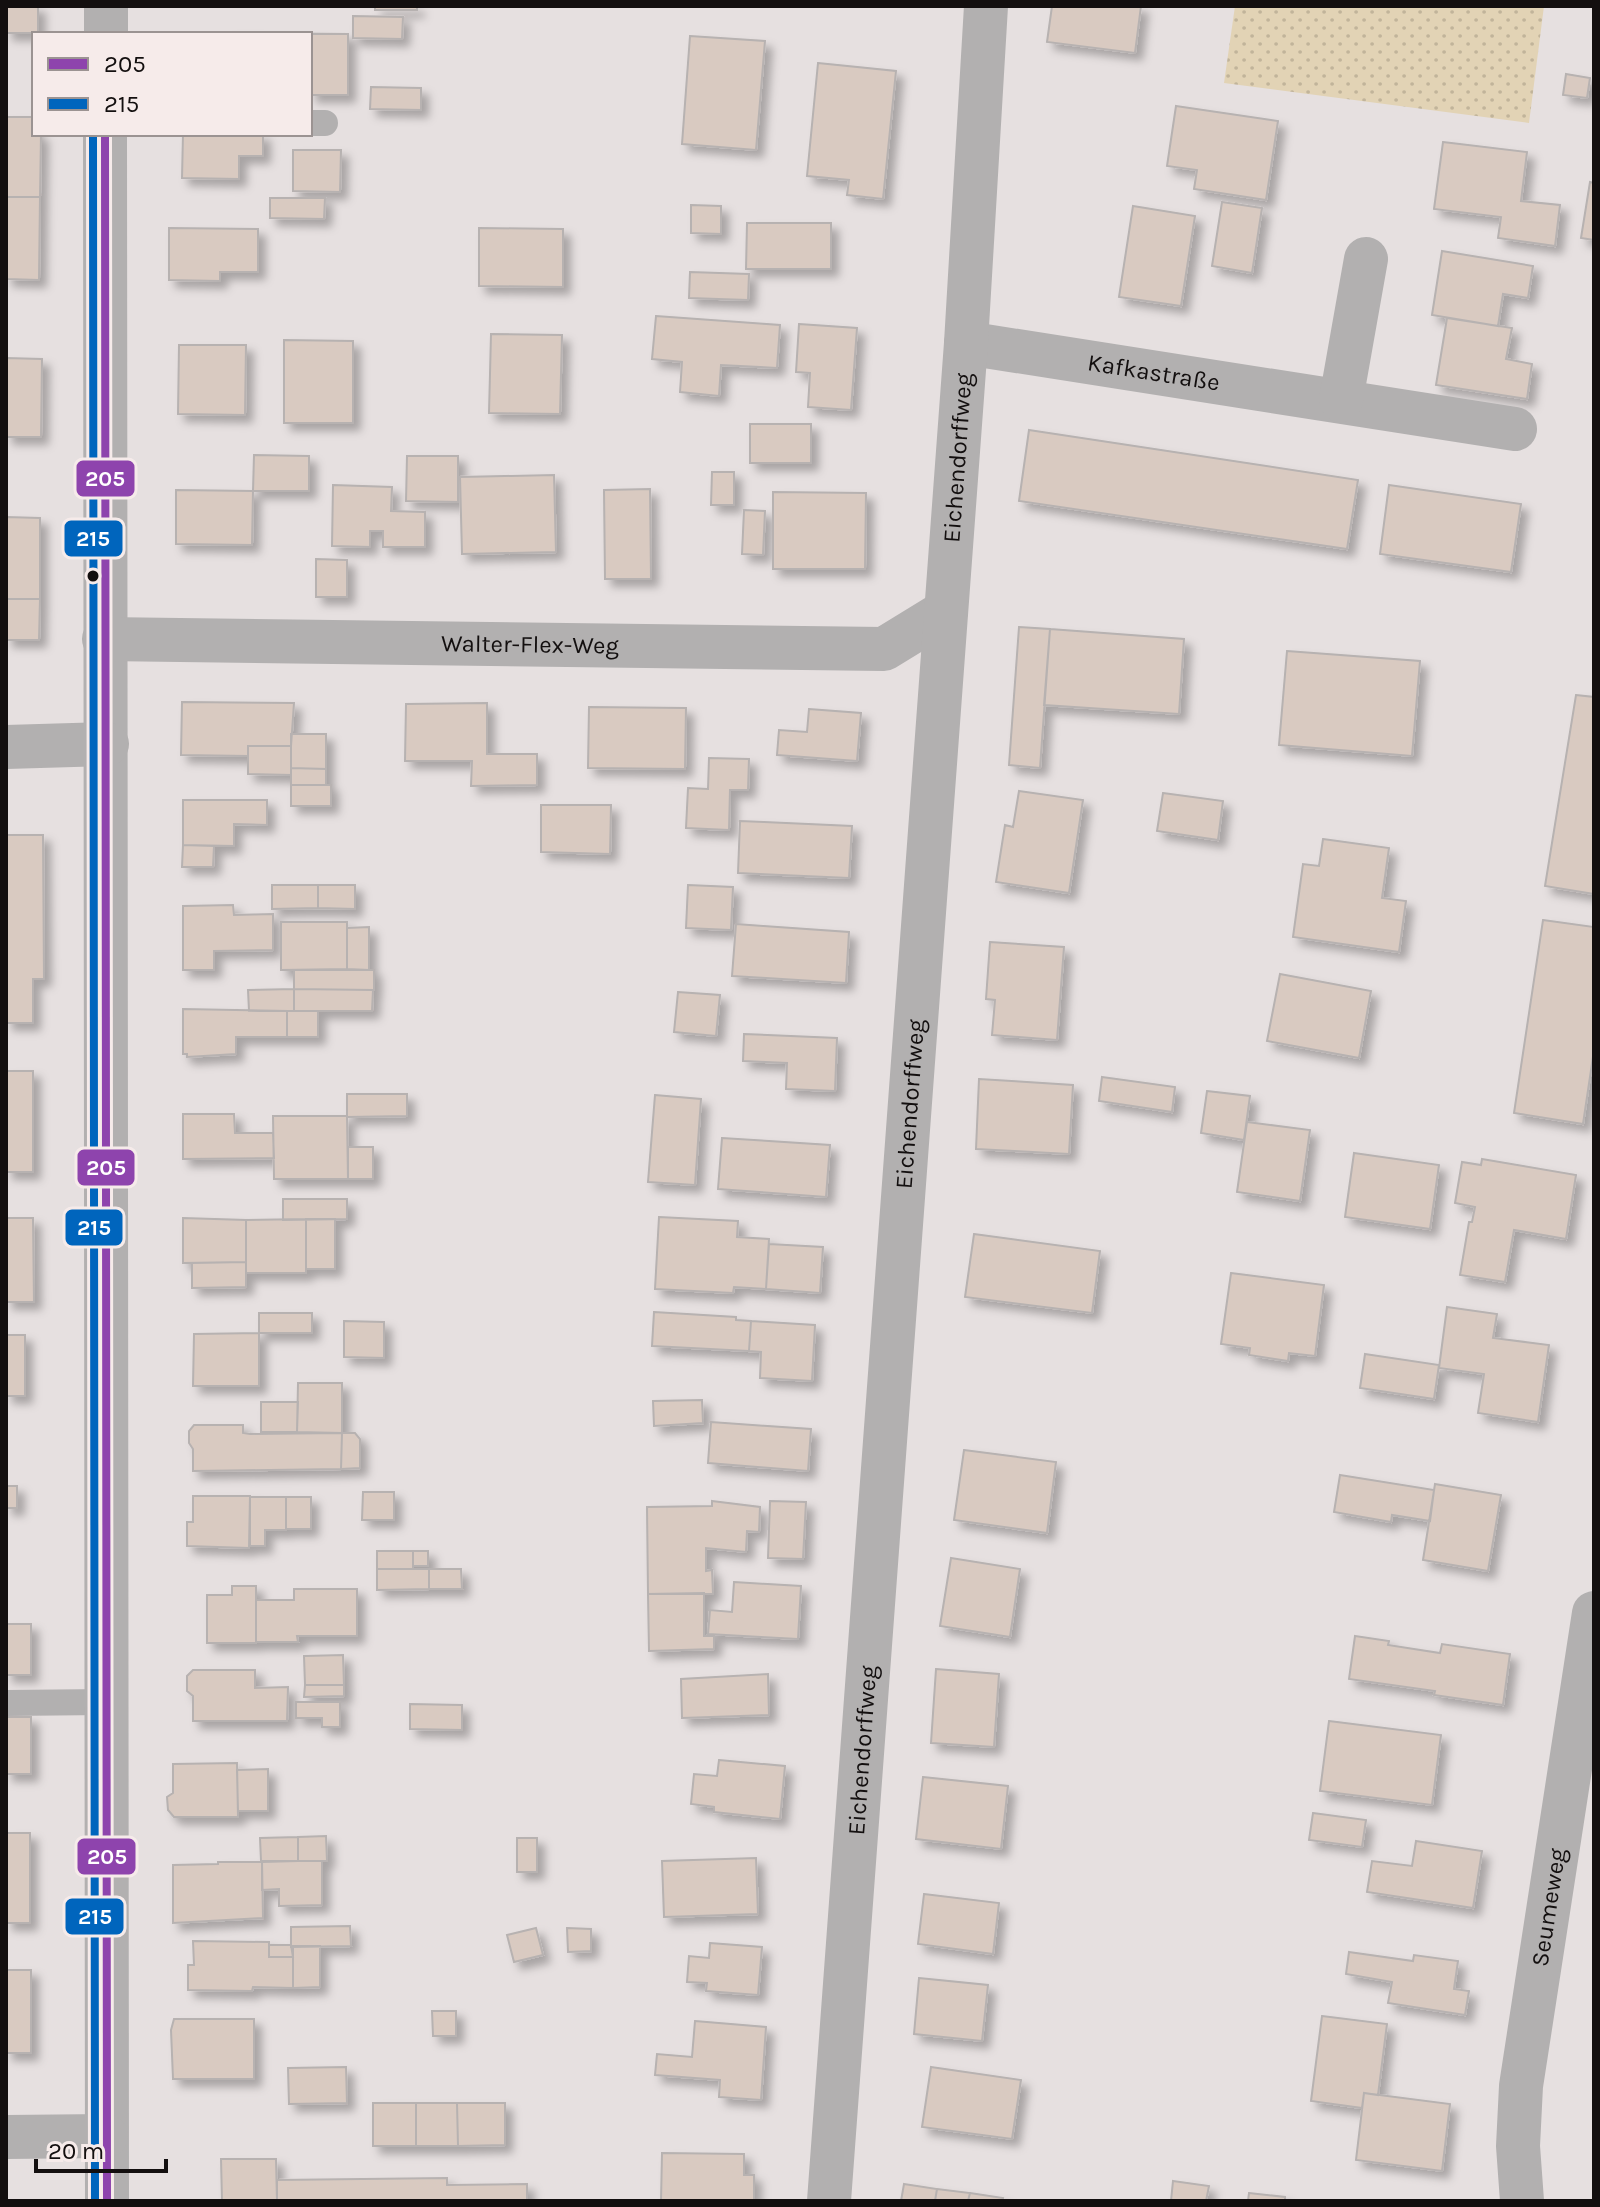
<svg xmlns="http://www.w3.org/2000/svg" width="1600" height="2207" font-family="Karla,sans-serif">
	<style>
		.park { fill: url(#park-dots) }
		.building { fill: #d9cac1; stroke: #b7b2b1; stroke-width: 2; filter: url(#shadow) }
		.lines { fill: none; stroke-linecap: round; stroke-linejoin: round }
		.service { stroke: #b2b0b0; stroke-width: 26 }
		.minor { stroke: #b2b0b0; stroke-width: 44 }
		.bus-1-casing { stroke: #f6ebea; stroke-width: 14 }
		.bus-2-casing { stroke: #f6ebea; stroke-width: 14 }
		.bus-1 { stroke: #8e44ad; stroke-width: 8 }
		.bus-2 { stroke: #0065bd; stroke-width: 8 }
		.bus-dot { fill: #130f0f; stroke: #f6ebea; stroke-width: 3 }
		.labels { text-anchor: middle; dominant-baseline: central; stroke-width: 6; stroke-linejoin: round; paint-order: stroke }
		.street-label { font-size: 24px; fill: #130f0f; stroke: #f6ebea }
		.line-badge { stroke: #f6ebea; stroke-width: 3 }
		.badge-label { font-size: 22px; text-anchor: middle; font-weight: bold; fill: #fff }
	</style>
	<defs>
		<pattern id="park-dots" width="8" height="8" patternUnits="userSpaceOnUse" patternTransform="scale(2)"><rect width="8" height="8" fill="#e2d3b5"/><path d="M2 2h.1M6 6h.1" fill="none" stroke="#c1b49a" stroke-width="1.8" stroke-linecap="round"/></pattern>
		<filter id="shadow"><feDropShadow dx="7" dy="7" stdDeviation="4" flood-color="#0004"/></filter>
	</defs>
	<rect width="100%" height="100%" fill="#e6e0e0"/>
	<path class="park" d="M1235 6H1544L1529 123 1224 83Z"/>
	<path class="building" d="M6 6H38V33H6Z
		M375 6H417V10H375Z
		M1052 6H1141L1135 53 1047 42Z
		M353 16 403 17 402 39 353 38Z
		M226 33 348 34V95H310V34Z
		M690 36 765 41 756 150 682 144Z
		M818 63 896 71 883 199 847 195 849 180 807 176Z
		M1566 74 1590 78 1587 98 1563 95Z
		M371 87 421 88V110L370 109Z
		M1176 106 1278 121 1266 200 1194 189 1197 170 1167 166Z
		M6 117H34V134H41L40 197H6Z
		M183 134H263V156H239V179L182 178Z
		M1443 142 1527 152 1521 201 1560 205 1555 246 1498 238 1501 217 1434 209Z
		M293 150H341L340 192 293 191Z
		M1590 182 1594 183V240L1581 238Z
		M6 197H40L39 280 6 279Z
		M270 198H325L324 219 270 218Z
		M1222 202 1262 208 1252 273 1212 266Z
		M691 205 721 206V234L691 233Z
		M1133 206 1195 216 1181 306 1119 297Z
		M747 223H831V269H746Z
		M169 228 258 229V272H220V281L169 280Z
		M479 228 563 229V287L479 286Z
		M1442 251 1533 266 1528 298 1503 294 1498 326 1432 315Z
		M690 272 749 274 748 300 689 298Z
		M656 316 780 325 777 368 721 365 719 396 680 392 682 362 652 359Z
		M1447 318 1512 328 1506 359 1532 364 1527 399 1436 385Z
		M799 324 857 328 851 410 808 407 810 373 796 372Z
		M491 334 562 335 560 414 489 413Z
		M284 340 353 341V423H284Z
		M179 345H246L245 415 178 414Z
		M6 358 42 359 41 437H6Z
		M750 424H811V463H750Z
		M1029 430 1358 480 1347 549 1019 501Z
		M254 455 309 456V491H253Z
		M407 456H458V502L406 501Z
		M712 472H734V505H711Z
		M554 475 556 552 462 554 460 477Z
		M333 485 392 487 391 511 425 512V547H383V531H370V547L332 546Z
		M1389 485 1521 504 1511 572 1380 554Z
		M650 489 651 579H605L604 490Z
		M176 490 253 491 252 545 176 544Z
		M773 492 866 493 865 569H773Z
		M744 510 765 511 763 555 742 554Z
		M6 517 40 518V599H6Z
		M316 559 347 560V597H316Z
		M6 599H40L39 640H6Z
		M1019 627 1050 629 1040 768 1009 765Z
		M1050 629 1184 639 1179 714 1044 705Z
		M1287 651 1420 661 1412 756 1279 745Z
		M1576 695 1594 697V894L1545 886Z
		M182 702 294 703 291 746H248V756L181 755Z
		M487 703V754H537V785L471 786 472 761H405L406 704Z
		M589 707 686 708 685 769 588 768Z
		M809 709 861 713 857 761 777 755 779 730 807 732Z
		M291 734H326V769L291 768Z
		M248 746H291V775L248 774Z
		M709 758 749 759 748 790H730L729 830 686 828 688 788 708 789Z
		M291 768 326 769V785H291Z
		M291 785H331V806H291Z
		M1019 791 1083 800 1069 893 996 882 1005 825 1013 827Z
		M1163 793 1223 801 1218 840 1157 831Z
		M183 800H267V825L234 824V846L183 845Z
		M541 805H611L610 854 541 852Z
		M740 821 852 826 849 878 738 873Z
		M6 835H43L44 979H33V1023H6Z
		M1323 839 1389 848 1382 898 1406 901 1399 952 1293 937 1303 864 1319 866Z
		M183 845 214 846 213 867H182Z
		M272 885H318V908L272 909Z
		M318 885H355V909L318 908Z
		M688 885 733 887 731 930 686 928Z
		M233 905 234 915 273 914V950L214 951V970H183V906Z
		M1543 920 1594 927V1050L1583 1124 1514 1113Z
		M281 922H347V969L281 970Z
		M736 924 849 932 846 983 732 976Z
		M369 927V970L347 969V928Z
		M990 942 1064 947 1057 1040 992 1035 995 1000 986 999Z
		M294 970H374V990L294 989Z
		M1280 974 1371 991 1359 1058 1267 1041Z
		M294 989 373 990 372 1011H294Z
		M294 989V1011H249L248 990Z
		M678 992 720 995 716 1036 674 1032Z
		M183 1009 287 1011V1037H236V1054L187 1057V1054H183Z
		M287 1011H318V1037H287Z
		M744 1034 837 1038 835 1091 786 1089 787 1063 743 1061Z
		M6 1071H33V1172H6Z
		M1102 1077 1175 1087 1172 1112 1099 1101Z
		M979 1079 1073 1085 1069 1154 976 1149Z
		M1207 1091 1250 1096 1244 1140 1201 1133Z
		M347 1094H407V1116L347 1117Z
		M655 1095 701 1099 695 1185 648 1182Z
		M183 1114H234L235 1133H273L274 1158 183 1159Z
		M273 1116H347L348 1179H274Z
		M1247 1122 1310 1130 1300 1201 1237 1192Z
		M722 1138 830 1145 826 1197 718 1189Z
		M348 1147H373V1179H348Z
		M1354 1153 1439 1165 1430 1229 1345 1217Z
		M1482 1159 1576 1175 1566 1239 1514 1230 1505 1282 1460 1275 1469 1222H1472L1475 1207 1455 1203 1462 1162 1481 1165Z
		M283 1199H347V1219L283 1220Z
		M659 1217 738 1221 737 1237 769 1239 766 1289 734 1287 733 1293 655 1289Z
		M6 1218H33L34 1302H6Z
		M183 1218 246 1220V1262L183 1263Z
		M306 1219V1273H246V1220Z
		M306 1219H335V1269H306Z
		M974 1234 1100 1251 1092 1313 965 1297Z
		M769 1244 823 1247 820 1293 766 1289Z
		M246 1262V1287L192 1288V1263Z
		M1231 1273 1324 1285 1315 1356 1289 1353 1288 1361 1249 1355 1250 1348 1221 1344Z
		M1447 1307 1497 1314 1493 1338 1549 1345 1538 1422 1478 1413 1484 1374 1439 1368Z
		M654 1312 736 1317V1320L751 1321 749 1351 652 1346Z
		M259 1313H312V1333H259Z
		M344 1321 384 1322V1358L344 1357Z
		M751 1321 815 1325 812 1381 760 1378 761 1352 749 1351Z
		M259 1333V1386H193L194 1334Z
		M6 1335H25V1396H6Z
		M1365 1354 1439 1365 1434 1399 1360 1388Z
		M298 1383H342V1433L297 1432Z
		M702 1400 703 1423 654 1426 653 1401Z
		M261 1402H298L297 1432H261Z
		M711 1422 811 1429 808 1471 708 1463Z
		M194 1425H243V1433L250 1434 342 1433 341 1469 193 1471V1449L189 1443V1431Z
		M342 1433H355L360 1439V1468L341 1469Z
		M964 1450 1056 1462 1047 1533 954 1520Z
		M1340 1475 1434 1490 1430 1521 1392 1515 1391 1522 1334 1512Z
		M1435 1484 1501 1495 1488 1571 1423 1560Z
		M6 1486H17V1508H6Z
		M363 1492H394V1520H362Z
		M193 1496H250L249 1548 187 1546V1522H193Z
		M250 1497H286V1530H265V1546H250Z
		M286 1497H311V1529H286Z
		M712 1501 760 1507 759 1532 747 1531 746 1552 706 1548V1571L712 1570 713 1594H648L647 1507 712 1506Z
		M770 1501 806 1502 803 1559 768 1558Z
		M377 1551H413V1569H377Z
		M413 1551H428V1566H413Z
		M951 1558 1020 1569 1010 1637 940 1626Z
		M377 1569H429V1589L377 1590Z
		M429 1569H461L462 1589H429Z
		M734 1582 801 1586 798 1639 708 1634 710 1610 732 1612Z
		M232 1586H256V1643H207V1595H232Z
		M294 1589H357V1636H297L298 1642H256V1600H294Z
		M704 1593V1636H714V1649L649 1651 648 1594Z
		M6 1624H31V1675H6Z
		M1355 1636 1389 1641 1388 1645 1440 1653 1442 1644 1510 1654 1503 1705 1434 1695 1435 1691 1349 1679Z
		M343 1655 344 1685H305L304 1656Z
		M936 1669 999 1674 994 1747 931 1743Z
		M193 1670H255V1688L288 1687 287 1721H193V1696L187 1691V1676Z
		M768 1674 769 1715 682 1718 681 1679Z
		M305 1685H344V1696L304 1697Z
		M296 1702H340V1727H322V1718H296Z
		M410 1704 462 1705V1730L410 1729Z
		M6 1717H31V1774H6Z
		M1329 1721 1441 1735 1432 1805 1320 1791Z
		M719 1760 785 1766 780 1819 714 1812V1807L691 1804 694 1774 717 1776Z
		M237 1763 238 1817H174L168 1810 167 1797 173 1793V1764Z
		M268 1769V1811H238L237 1770Z
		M923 1777 1008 1786 1001 1849 916 1839Z
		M1313 1813 1366 1820 1362 1847 1309 1840Z
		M6 1833H30V1923H6Z
		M326 1836 327 1861H298V1837Z
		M298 1837V1861H261L260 1838Z
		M517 1838H537V1872H517Z
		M1416 1841 1482 1851 1473 1908 1367 1892 1372 1861 1412 1866Z
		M756 1858 758 1914 664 1917 662 1861Z
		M298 1861H322V1905L279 1906V1889L262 1890V1862Z
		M218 1862H262L263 1918 173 1923V1865L218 1864Z
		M924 1894 999 1903 993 1954 918 1944Z
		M350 1926 351 1946 291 1947V1927Z
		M536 1928 543 1955 514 1962 507 1935Z
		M567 1928 591 1929V1951L568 1952Z
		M193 1941 269 1942V1957H293V1988L253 1987 252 1991 188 1990V1965H194Z
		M710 1943 762 1947 758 1995 706 1991 707 1983 687 1982 689 1956 709 1958Z
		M269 1945H291L293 1957H269Z
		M293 1946H320V1987L293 1988Z
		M1349 1952 1413 1961 1414 1955 1458 1961 1454 1989 1469 1991 1465 2015 1388 2003 1392 1982 1346 1974Z
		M6 1970H31V2053H6Z
		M919 1978 988 1985 982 2041 914 2034Z
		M432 2011H456V2036H433Z
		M1322 2016 1387 2024 1378 2095 1364 2093 1362 2108 1311 2101Z
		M174 2019H254V2079H173L171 2030Z
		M695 2021 766 2027 761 2100 719 2097 720 2080 655 2075 657 2054 692 2057Z
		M346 2067 347 2103 289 2104 288 2068Z
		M931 2067 1021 2080 1012 2139 922 2127Z
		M1364 2093 1450 2104 1442 2171 1356 2160Z
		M373 2103H416V2146H373Z
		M416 2103H457L458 2146H416Z
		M457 2103H505V2145L458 2146Z
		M662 2153 744 2154V2175H754V2201H661Z
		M221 2159H276L277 2201H222Z
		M447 2178V2185L527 2184V2201H277V2180Z
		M1173 2181 1209 2186 1206 2201H1171Z
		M904 2184 937 2189 935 2201H901Z
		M937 2189 970 2193 968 2201H935Z
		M970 2193 1003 2198 1002 2201H968Z
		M1249 2193 1285 2197V2201H1248Z"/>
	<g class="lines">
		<path class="service" d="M310 123H325
			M6 1703 106 1702"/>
		<g class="minor">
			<path d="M106 34V6"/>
			<path d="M105 134 107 2201"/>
			<path id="s1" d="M966 343 1515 429"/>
			<path d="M1341 400 1366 259"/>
			<path id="s2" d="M104 639 884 649 946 611"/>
			<path d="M6 747 107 744"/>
			<path d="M6 2137 106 2136"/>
			<path id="s3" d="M829 2201 966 343 986 6"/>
			<path id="s4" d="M1522 2201 1518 2146 1521 2086 1594 1613"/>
		</g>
		<defs>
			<path id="bus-1" d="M105 134 107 2201"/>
			<path id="bus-2" d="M93 134 95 2201"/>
		</defs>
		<use href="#bus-1" class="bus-1-casing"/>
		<use href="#bus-2" class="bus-2-casing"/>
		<use href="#bus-1" class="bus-1"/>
		<use href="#bus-2" class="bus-2"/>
	</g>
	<circle class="bus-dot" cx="93" cy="576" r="7"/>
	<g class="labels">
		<g class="street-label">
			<text stroke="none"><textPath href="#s1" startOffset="190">Kafkastraße</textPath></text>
			<text stroke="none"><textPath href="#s3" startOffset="1748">Eichendorffweg</textPath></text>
			<text stroke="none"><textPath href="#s2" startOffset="426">Walter-Flex-Weg</textPath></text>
			<text stroke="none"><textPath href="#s3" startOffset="1100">Eichendorffweg</textPath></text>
			<text stroke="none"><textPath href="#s3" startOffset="452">Eichendorffweg</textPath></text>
			<text stroke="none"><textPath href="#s4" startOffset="296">Seumeweg</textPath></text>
		</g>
	</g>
	<g class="line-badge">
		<rect x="75" y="459" width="61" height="39" rx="8" fill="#8e44ad"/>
		<rect x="63" y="519" width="61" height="39" rx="8" fill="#0065bd"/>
		<rect x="76" y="1148" width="60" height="39" rx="8" fill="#8e44ad"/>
		<rect x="64" y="1208" width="60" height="39" rx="8" fill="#0065bd"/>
		<rect x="76" y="1837" width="61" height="39" rx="8" fill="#8e44ad"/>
		<rect x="64" y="1897" width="61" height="39" rx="8" fill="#0065bd"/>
	</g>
	<g class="badge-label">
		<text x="105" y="486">205</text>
		<text x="93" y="546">215</text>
		<text x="106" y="1175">205</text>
		<text x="94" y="1235">215</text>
		<text x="107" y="1864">205</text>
		<text x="95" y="1924">215</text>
	</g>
	<rect width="1600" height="2207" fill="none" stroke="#130f0f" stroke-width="16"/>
	<rect x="32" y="32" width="280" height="104" fill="#f6ebea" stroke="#9b9392" stroke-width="2"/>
	<rect x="48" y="58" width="40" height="12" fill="#8e44ad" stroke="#9b9392" stroke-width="2"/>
	<text x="104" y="72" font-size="24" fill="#130f0f">205</text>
	<rect x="48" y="98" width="40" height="12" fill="#0065bd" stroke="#9b9392" stroke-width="2"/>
	<text x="104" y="112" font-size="24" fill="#130f0f">215</text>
	<path d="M36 2159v12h130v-12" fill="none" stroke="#130f0f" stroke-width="4"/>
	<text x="48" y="2159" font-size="24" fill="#130f0f" stroke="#f6ebea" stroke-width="6" paint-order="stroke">20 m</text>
</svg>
